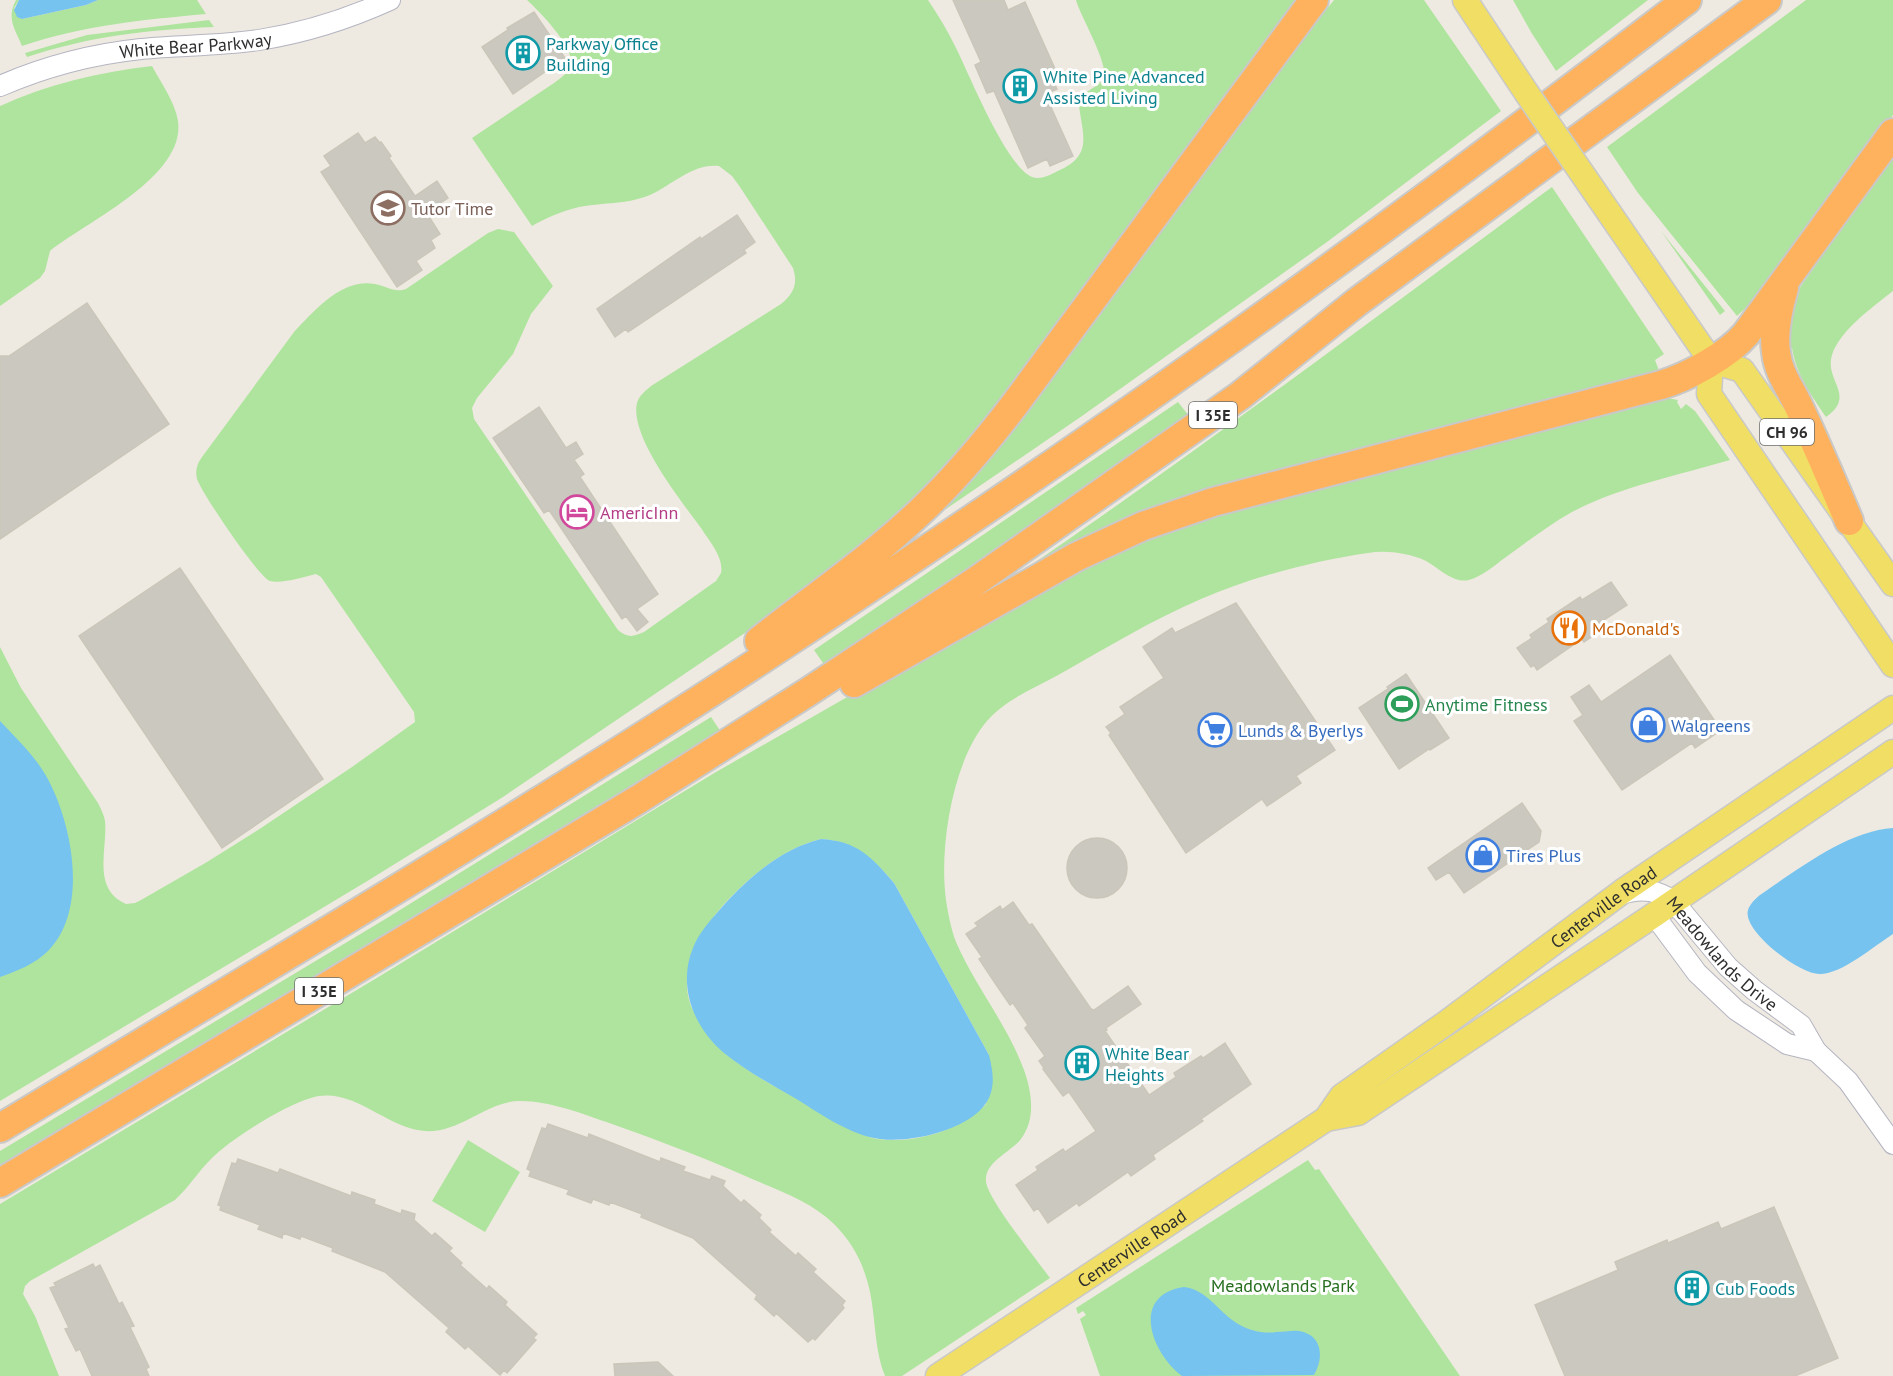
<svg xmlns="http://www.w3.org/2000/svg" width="1893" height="1376" font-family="'PT Sans',sans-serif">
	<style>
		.green { fill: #afe49e; fill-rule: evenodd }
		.water { fill: #76c3ef }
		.building { fill: #cbc8bf; stroke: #cbc6ba; stroke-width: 1.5 }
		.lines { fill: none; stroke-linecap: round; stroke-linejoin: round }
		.minor-casing { stroke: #b4b5c1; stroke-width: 22 }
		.major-casing { stroke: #c9c9c9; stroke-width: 27 }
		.highway-casing { stroke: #c9c9c9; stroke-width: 32 }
		.minor { stroke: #fff; stroke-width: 20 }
		.major { stroke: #f1de64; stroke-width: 24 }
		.highway { stroke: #feb25d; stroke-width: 28 }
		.major-bridge-casing { stroke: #c9c9c9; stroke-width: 27; stroke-linecap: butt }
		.major-bridge { stroke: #f1de64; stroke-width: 24 }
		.labels { text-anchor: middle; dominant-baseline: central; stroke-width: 6; stroke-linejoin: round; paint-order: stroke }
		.shield { fill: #fff; stroke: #6d6d6d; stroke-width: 1.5 }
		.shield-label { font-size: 16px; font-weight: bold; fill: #2e2e2e }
		.culture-label { font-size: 18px; fill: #0d838f; stroke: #fff; text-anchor: start }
		.street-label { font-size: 18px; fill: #2e2e2e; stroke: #fff }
		.education-label { font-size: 18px; fill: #785e54; stroke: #fff; text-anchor: start }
		.hotel-label { font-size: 18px; fill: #b23c85; stroke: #fff; text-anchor: start }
		.food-label { font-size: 18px; fill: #c56008; stroke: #fff; text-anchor: start }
		.leisure-label { font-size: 18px; fill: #27864d; stroke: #fff; text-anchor: start }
		.shop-label { font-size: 18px; fill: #366cbe; stroke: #fff; text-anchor: start }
		.park-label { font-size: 18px; fill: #246d1c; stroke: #fff }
	</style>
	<rect width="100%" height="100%" fill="#efeae1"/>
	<path class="green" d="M16 0H19L14 8 22 19 86 5 98 0H197L206 14C141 20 85 25 22 46 15 29 6 18 16 0Z
		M527 0H928C938 15 948 31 956 48 970 76 1006 166 1032 177 1042 181 1053 173 1062 169 1093 154 1082 133 1079 105 1081 90 1096 90 1103 79 1111 67 1080 16 1076 0H1302L937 485 773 614 503 797 369 880 0 1101V647L21 688 98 803C101 809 104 815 105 821 108 848 91 889 126 904L135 903 141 900 207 862 261 828 352 767 415 722 414 712 321 577 316 574C304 577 282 584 270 581 259 578 201 492 197 479 195 470 197 464 202 457L294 332C315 310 342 278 375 284 387 286 394 293 406 289L488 233 498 229 514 232 553 286 531 314 513 354 477 398 472 408 474 419 618 630C628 638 633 637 644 632L716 581 721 573C724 557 709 541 701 528 682 502 629 436 637 403 639 396 645 391 651 386L781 304C794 293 798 284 793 268L740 187 732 176 719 166C694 163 673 184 652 194 628 205 604 202 579 207 562 211 546 218 532 226L472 138 554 83C561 78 571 71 571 61 571 44 540 12 527 0Z
		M1334 0H1424L1501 111 1327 242 1082 416 946 509 944 508 1313 26Z
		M1513 0H1648L1556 71 1531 32Z
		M1806 0H1893V115L1752 302 1737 316 1638 193 1607 147Z
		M209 20 214 27C146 30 91 36 27 57L25 53 87 35Z
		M152 66C161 83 175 102 178 121 186 177 86 222 50 251L45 271 40 278 0 306V106C48 84 100 72 152 66Z
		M1893 156V291C1873 307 1840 330 1832 355 1824 381 1857 395 1826 417 1811 395 1796 374 1792 348H1782L1789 303Z
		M1552 187 1664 354 1655 360 1660 373 1023 576 1021 572C1201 449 1376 317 1552 187Z
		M1661 231 1725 311 1720 315Z
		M1667 398 1678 400 1677 402 1681 409 1686 404 1695 411 1730 460C1676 476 1622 486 1572 512 1549 525 1528 541 1506 557 1495 565 1483 576 1469 580 1453 584 1438 567 1424 560 1407 553 1386 550 1368 553 1313 561 1252 577 1201 599 1152 620 1106 648 1060 674 1034 689 1002 700 983 726 952 767 939 849 946 900 948 913 951 929 956 942 975 986 1007 1024 1024 1070 1032 1092 1036 1119 1021 1139 1010 1153 984 1162 986 1182 989 1201 1037 1260 1050 1278L902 1376H885C872 1343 877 1307 865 1274 859 1255 848 1238 834 1224 810 1200 774 1189 743 1175 700 1156 657 1140 612 1124 583 1114 551 1101 520 1101 484 1101 457 1138 417 1130 381 1123 350 1086 311 1098 285 1105 229 1140 211 1159 197 1173 190 1186 175 1200L30 1281 25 1286 23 1294 35 1316 59 1376H0V1204L380 976 716 772 905 664 1076 569 1178 525ZM821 839C854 841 874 859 894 883L989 1055 986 1104C959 1131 915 1144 877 1139 863 1137 823 1112 808 1104 780 1090 751 1074 726 1054 718 1048 713 1037 707 1029 702 1021 692 1012 690 1003 678 965 703 927 727 901 753 874 784 848 821 839Z
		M1178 402 1189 416 1013 540 825 666 814 650Z
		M711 717 721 732 0 1167V1151L387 918Z
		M468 1140 520 1172 485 1232 432 1201Z
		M1308 1160 1315 1170 1319 1169 1460 1376H1100L1080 1319 1086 1315 1083 1311 1078 1314 1076 1308Z"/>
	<path class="water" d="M19 0H98L86 5 22 19 17 17 14 10Z
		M0 721C16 738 33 754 45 774 72 820 90 909 48 951 35 964 17 971 0 977Z
		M1893 828V934C1874 946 1842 974 1820 974 1800 975 1742 931 1748 910 1750 904 1755 899 1760 895 1797 870 1847 831 1893 828Z
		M821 839C857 841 872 857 894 883L989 1055C993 1071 996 1088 986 1103 968 1131 905 1145 874 1138 845 1132 818 1112 793 1097 770 1084 745 1070 724 1053 694 1028 677 986 693 948 698 935 707 924 716 914 743 882 779 849 821 839Z
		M1184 1287C1209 1290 1219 1314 1240 1325 1251 1331 1264 1334 1276 1332 1284 1332 1292 1330 1299 1331 1323 1335 1324 1358 1314 1375L1182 1376C1151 1353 1130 1295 1184 1287Z"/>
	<path class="building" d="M953 0H1004L1008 10 1025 2 1060 80 1054 83 1057 89 1045 94 1073 156 1050 166 1047 159 1028 168 994 91 987 93 975 65 981 62Z
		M534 12 565 58 513 94 482 47 508 30 507 28Z
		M358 133 365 143 375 137 380 143 381 142 391 156 389 158 415 196 437 181 448 198 426 212 440 234 431 240 435 248 416 261 422 270 397 287 321 172 331 166 324 156Z
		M737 215 755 242 744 250 746 253 628 332 626 329 615 337 597 309 700 237 701 239Z
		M87 303 169 424 0 539V356H9Z
		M539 407 566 448 576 442 583 454 574 460 584 474 580 477 658 594 637 609 648 622 637 631 626 616 622 619 549 510 544 513 493 438Z
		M180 568 323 779 222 848 79 636Z
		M1611 582 1627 605 1596 625 1600 631 1584 642 1582 639 1537 670 1534 665 1531 667 1517 648 1532 638 1530 635 1549 622 1547 619 1580 597 1582 600Z
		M1236 603 1335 750 1296 776 1301 783 1267 806 1262 799 1186 853 1109 735 1111 733 1106 727 1125 714 1120 707 1164 678 1143 647 1172 628 1175 633Z
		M1670 655 1721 730 1695 748 1692 743 1622 790 1574 721 1583 715 1571 697 1589 685 1601 702Z
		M1406 674 1449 738 1430 750 1429 749 1399 769 1359 708 1388 689 1387 687Z
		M1522 803 1541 831 1539 842 1464 893 1449 872 1436 880 1428 868Z
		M1067 868a30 30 0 1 1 60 0a30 30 0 1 1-60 0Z
		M1013 902 1029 925 1032 924 1091 1009 1094 1010 1128 986 1141 1004 1106 1028 1107 1030 1105 1031 1149 1095 1176 1077 1174 1073 1201 1056 1203 1058 1225 1043 1251 1084 1201 1119 1203 1121 1153 1155 1155 1159 1131 1176 1128 1172 1079 1206 1077 1203 1048 1223 1038 1208 1034 1211 1016 1185 1038 1170 1036 1167 1063 1149 1065 1152 1096 1131 1069 1092 1063 1096 1043 1069 1044 1068 1039 1061 1045 1056 1025 1028 1028 1025 1013 1003 1010 1005 995 983 979 959 982 957 966 934 978 926 975 923 1000 906 1002 910Z
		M548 1124 588 1138 589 1134 660 1162 661 1158 685 1167 683 1171 710 1180 712 1176 725 1181 723 1186 741 1203 744 1200 761 1215 759 1218 771 1230 769 1232 796 1256 798 1253 816 1269 813 1272 845 1301 842 1305 844 1308 815 1340 813 1338 808 1342 776 1313 774 1316 755 1299 757 1295 693 1238 641 1217 642 1214 610 1202 609 1205 593 1199 591 1203 567 1194 569 1190 529 1176 531 1171 527 1169 542 1128 546 1129Z
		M238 1159 278 1173 280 1169 351 1196 352 1192 375 1200 374 1204 401 1214 402 1210 415 1214 414 1220 432 1236 435 1233 452 1248 449 1251 462 1263 460 1265 487 1289 489 1286 507 1302 505 1305 537 1334 533 1338 536 1340 507 1373 504 1370 500 1375 468 1346 465 1349 446 1332 449 1328 385 1272 332 1251 333 1248 301 1236 300 1239 283 1233 282 1238 258 1229 260 1225 220 1210 221 1206 218 1205 232 1163 236 1164Z
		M1774 1207 1838 1358 1795 1376H1565L1535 1305 1618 1270 1615 1262 1667 1240 1668 1243 1718 1222 1721 1229Z
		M93 1264 95 1268 100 1265 119 1304 122 1302 134 1326 130 1327 149 1367 146 1369 149 1376H92L80 1349 76 1351 65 1329 69 1328 50 1288 56 1286 54 1283Z
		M658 1362 673 1376H615L614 1364Z"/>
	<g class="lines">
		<defs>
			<g id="minor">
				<path id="s1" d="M0 86C44 67 93 54 141 49 180 45 220 46 259 40 304 33 348 19 390 0"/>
				<path id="s2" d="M1619 895C1638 888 1658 889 1674 902L1728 967 1754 990 1801 1025 1816 1051 1848 1081 1893 1144"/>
				<path d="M1654 915 1697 973 1736 1010 1787 1044 1816 1051"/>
			</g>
			<g id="major">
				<path d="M1465 0 1526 92"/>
				<path d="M1610 214 1711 361 1709 394 1893 665"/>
				<path d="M1711 361 1742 370 1893 584"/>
				<path d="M1326 1119 1358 1113 1654 915 1893 752"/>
				<path id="s3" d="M938 1376 1326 1119 1342 1096 1446 1023 1623 891 1893 708"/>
			</g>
			<path id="highway" d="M1784 288C1778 309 1773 331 1776 352 1778 373 1791 389 1799 407 1817 445 1833 483 1849 521
				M759 641C813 598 871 559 921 511 956 478 986 442 1015 404L1314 0
				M854 683 1076 557 1143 526 1213 502 1661 385C1688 377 1728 355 1746 334L1893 133
				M0 1128C262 970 526 815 782 646 938 543 1093 438 1245 329 1394 222 1541 112 1687 0
				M0 1183 639 799 808 692 976 581 1241 395 1357 302 1767 0"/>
		</defs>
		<use href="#minor" class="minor-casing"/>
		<use href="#major" class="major-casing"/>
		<use href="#highway" class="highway-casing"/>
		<use href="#minor" class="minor"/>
		<use href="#major" class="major"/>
		<use href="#highway" class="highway"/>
		<defs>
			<path id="major-bridge" d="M1526 92 1610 214"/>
		</defs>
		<use href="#major-bridge" class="major-bridge-casing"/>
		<use href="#major-bridge" class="major-bridge"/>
	</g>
	<defs>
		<symbol id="building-ring" viewBox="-11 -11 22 22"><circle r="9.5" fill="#fff" stroke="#0f9aa8" stroke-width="1.5"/><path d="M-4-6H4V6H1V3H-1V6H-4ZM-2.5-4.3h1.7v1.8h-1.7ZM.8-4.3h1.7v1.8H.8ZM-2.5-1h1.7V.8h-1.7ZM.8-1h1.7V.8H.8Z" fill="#0f9aa8"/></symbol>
		<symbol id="school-ring" viewBox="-11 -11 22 22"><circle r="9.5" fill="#fff" stroke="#8d6e63" stroke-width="1.5"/><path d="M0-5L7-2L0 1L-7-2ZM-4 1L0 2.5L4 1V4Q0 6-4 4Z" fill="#8d6e63"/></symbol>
		<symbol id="hotel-ring" viewBox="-11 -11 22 22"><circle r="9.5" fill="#fff" stroke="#d1479c" stroke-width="1.5"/><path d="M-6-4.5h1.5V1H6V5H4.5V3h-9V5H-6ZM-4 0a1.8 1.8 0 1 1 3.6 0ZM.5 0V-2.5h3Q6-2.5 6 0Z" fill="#d1479c"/></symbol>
		<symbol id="restaurant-ring" viewBox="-11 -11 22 22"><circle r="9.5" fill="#fff" stroke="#e8710a" stroke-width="1.5"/><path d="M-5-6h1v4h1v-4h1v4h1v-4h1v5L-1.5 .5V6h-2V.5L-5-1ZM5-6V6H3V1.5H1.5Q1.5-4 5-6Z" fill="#e8710a"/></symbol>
		<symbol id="stadium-ring" viewBox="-11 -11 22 22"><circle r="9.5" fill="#fff" stroke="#2e9e5b" stroke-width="1.5"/><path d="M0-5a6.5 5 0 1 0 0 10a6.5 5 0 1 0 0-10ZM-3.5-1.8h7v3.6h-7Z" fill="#2e9e5b"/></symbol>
		<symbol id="shop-ring" viewBox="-11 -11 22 22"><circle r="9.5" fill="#fff" stroke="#3f7fe0" stroke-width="1.5"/><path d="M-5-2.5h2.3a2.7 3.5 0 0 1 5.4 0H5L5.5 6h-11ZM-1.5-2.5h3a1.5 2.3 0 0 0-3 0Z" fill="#3f7fe0"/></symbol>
		<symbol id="supermarket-ring" viewBox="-11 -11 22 22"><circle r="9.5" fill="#fff" stroke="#3f7fe0" stroke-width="1.5"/><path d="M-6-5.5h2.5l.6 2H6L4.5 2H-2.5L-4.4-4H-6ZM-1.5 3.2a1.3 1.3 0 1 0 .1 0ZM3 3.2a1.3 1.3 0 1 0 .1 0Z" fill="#3f7fe0"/></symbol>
	</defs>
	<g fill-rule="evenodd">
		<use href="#building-ring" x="504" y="34" width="38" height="38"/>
		<use href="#building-ring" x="1001" y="67" width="38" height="38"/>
		<use href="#school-ring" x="369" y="189" width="38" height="38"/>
		<use href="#hotel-ring" x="558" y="493" width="38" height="38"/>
		<use href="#restaurant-ring" x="1550" y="609" width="38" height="38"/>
		<use href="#stadium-ring" x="1383" y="685" width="38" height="38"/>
		<use href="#shop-ring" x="1629" y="706" width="38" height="38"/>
		<use href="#supermarket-ring" x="1196" y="711" width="38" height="38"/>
		<use href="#shop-ring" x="1464" y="836" width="38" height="38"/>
		<use href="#building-ring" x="1063" y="1044" width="38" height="38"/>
		<use href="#building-ring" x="1673" y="1269" width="38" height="38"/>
	</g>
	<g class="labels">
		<g class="shield">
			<rect x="1189" y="402" width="48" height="26" rx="4.5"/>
			<rect x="1760" y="419" width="54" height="26" rx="4.5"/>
			<rect x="295" y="978" width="48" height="26" rx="4.5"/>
		</g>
		<g class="shield-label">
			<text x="1213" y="415">I 35E</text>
			<text x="1787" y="432">CH 96</text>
			<text x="319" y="991">I 35E</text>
		</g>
		<g class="culture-label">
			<text x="546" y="43">Parkway Office<tspan x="546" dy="21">Building</tspan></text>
			<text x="1043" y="76">White Pine Advanced<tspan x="1043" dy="21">Assisted Living</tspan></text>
			<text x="1105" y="1053">White Bear<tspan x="1105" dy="21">Heights</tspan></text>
			<text x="1715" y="1288">Cub Foods</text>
		</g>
		<g class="street-label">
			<text stroke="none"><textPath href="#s1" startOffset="201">White Bear Parkway</textPath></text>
			<text stroke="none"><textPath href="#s3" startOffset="816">Centerville Road</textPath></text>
			<text stroke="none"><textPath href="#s2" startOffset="129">Meadowlands Drive</textPath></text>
			<text stroke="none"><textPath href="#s3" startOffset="232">Centerville Road</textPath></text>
		</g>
		<g class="education-label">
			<text x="411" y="208">Tutor Time</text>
		</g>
		<g class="hotel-label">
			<text x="600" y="512">AmericInn</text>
		</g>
		<g class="food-label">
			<text x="1592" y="628">McDonald's</text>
		</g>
		<g class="leisure-label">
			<text x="1425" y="704">Anytime Fitness</text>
		</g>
		<g class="shop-label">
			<text x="1671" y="725">Walgreens</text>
			<text x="1238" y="730">Lunds &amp; Byerlys</text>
			<text x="1506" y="855">Tires Plus</text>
		</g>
		<g class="park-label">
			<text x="1283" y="1285">Meadowlands Park</text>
		</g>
	</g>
</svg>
